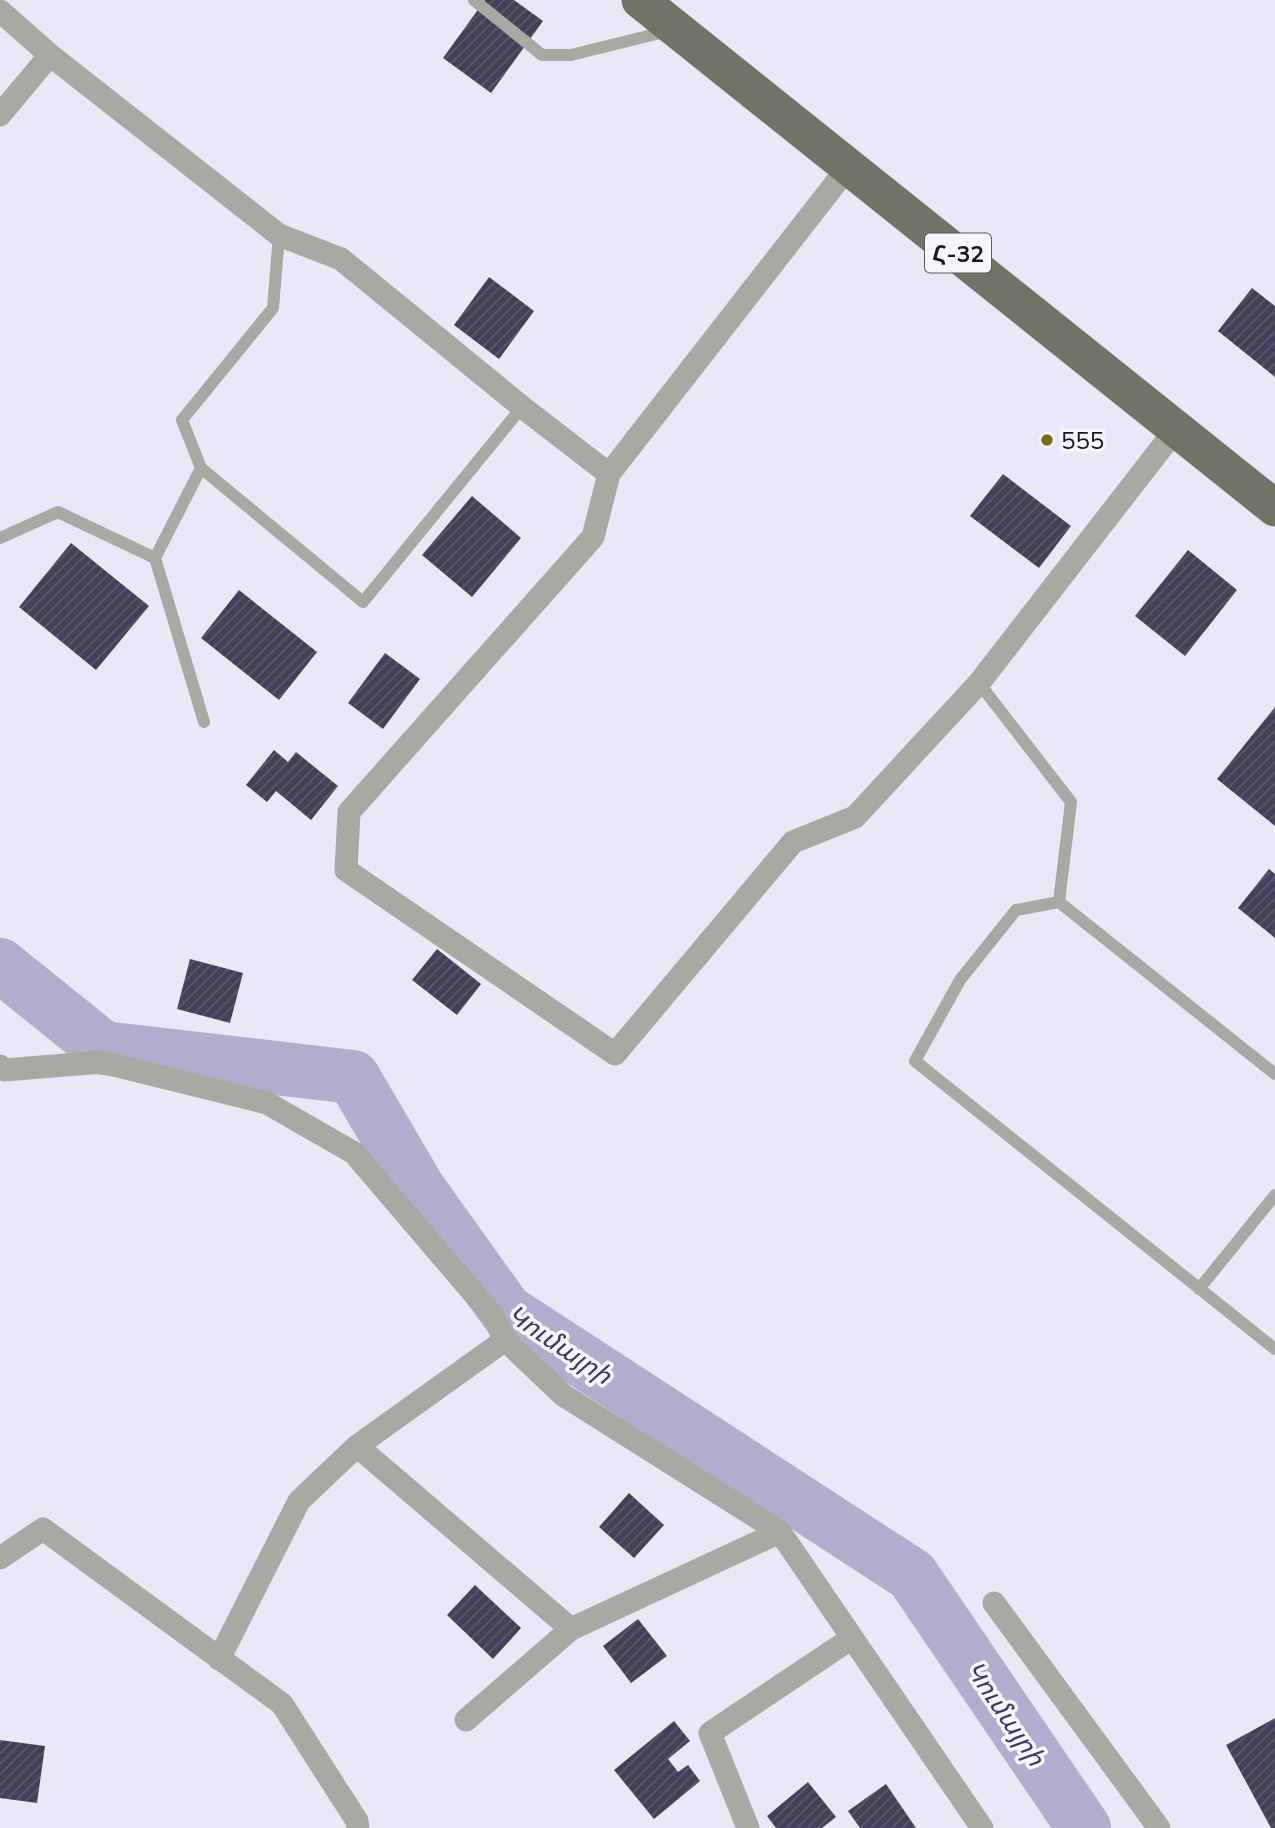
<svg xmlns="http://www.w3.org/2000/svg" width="1275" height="1828" font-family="Mulish,'Noto Sans Armenian',sans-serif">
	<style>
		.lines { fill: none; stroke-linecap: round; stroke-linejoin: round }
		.river { stroke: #b3accc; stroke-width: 54 }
		.building { fill: url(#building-hatch) }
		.service { stroke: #a9a8a2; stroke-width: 12 }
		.minor { stroke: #a9a8a2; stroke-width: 23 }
		.primary { stroke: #737267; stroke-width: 37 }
		.poi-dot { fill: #796e0b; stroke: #f7f5fe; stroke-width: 2.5 }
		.labels { text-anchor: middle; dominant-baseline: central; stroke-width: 7; stroke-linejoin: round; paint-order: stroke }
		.shield { fill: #f7f5fe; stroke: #5c5a60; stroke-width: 2 }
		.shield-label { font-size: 23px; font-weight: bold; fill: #19181d }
		.poi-label { font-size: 24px; fill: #19181d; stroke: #f7f5fe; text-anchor: start }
		.water-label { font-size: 26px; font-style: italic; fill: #443764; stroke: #f7f5fe }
	</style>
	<defs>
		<pattern id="building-hatch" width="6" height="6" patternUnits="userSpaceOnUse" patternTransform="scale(1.75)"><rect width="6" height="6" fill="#463f5a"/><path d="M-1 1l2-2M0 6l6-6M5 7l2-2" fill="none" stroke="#5d586d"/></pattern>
	</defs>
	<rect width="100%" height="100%" fill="#eae7f6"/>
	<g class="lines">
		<path class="river" d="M0 965 103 1048 353 1077 418 1188 506 1311 912 1575 1084 1828"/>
	</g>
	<path class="building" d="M485 0H514L543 21 491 93 443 58Z
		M489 277 534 311 499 359 454 325Z
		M1252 288 1275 306V377L1218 331Z
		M1003 474 1071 526 1039 568 970 516Z
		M472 496 521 538 472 597 422 555Z
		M71 543 149 606 96 670 19 607Z
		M1188 550 1237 590 1185 656 1135 616Z
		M239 590 317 652 279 700 201 638Z
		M385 653 420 679 383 729 348 703Z
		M1275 707V826L1217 779Z
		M274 750 288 762 296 752 338 786 311 820 276 791 267 802 246 785Z
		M1269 869 1275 874V938L1238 908Z
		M437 949 481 984 457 1015 412 980Z
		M190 959 243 973 230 1023 177 1009Z
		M629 1493 664 1525 634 1558 599 1527Z
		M475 1585 521 1628 493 1659 447 1615Z
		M638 1619 667 1656 631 1683 603 1646Z
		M1275 1718V1828H1271L1226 1745Z
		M674 1721 690 1741 668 1759 678 1772 688 1765 700 1781 654 1819 614 1770Z
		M0 1740 45 1746 37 1803 0 1798Z
		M808 1782 836 1817 822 1828H776L767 1816Z
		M886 1784 916 1828H860L848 1811Z"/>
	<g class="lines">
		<path class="service" d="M474 0 542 55H571L668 31
			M201 468 363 602 522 407
			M0 538 58 512 155 558
			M979 683 1071 802 1059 902 1275 1074
			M204 722 155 558 201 468 182 420 273 308 279 235
			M1059 902 1016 910 960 980 915 1061 1275 1349
			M1199 1289 1275 1195"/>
		<path class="minor" d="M0 11 50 55 279 235 341 259 522 407 609 474
			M0 115 50 55
			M849 166 609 474 593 537 349 812 346 870 615 1054 793 842 855 817 979 683 1176 429
			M0 1066 4 1070 102 1062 267 1103 354 1153 493 1316 505 1340 563 1395 780 1532 982 1828
			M357 1446 571 1629
			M0 1558 43 1529 282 1704 357 1821 358 1828
			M994 1603 1159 1828
			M219 1659 299 1501 357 1446 505 1340
			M466 1720 571 1629 780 1532
			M748 1828 710 1733 852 1638"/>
		<path class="primary" d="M640 0 1275 508"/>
	</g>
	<circle class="poi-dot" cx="1047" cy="440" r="7"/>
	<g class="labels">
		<rect class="shield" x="925" y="233.5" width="66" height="39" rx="5"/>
		<g class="shield-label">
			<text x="958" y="253">Հ-32</text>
		</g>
		<g class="poi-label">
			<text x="1061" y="440">555</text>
		</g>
		<g class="water-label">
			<text transform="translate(560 1344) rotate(34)">Կումայրի</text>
			<text transform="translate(1006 1713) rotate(56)">Կումայրի</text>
		</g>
	</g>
</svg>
